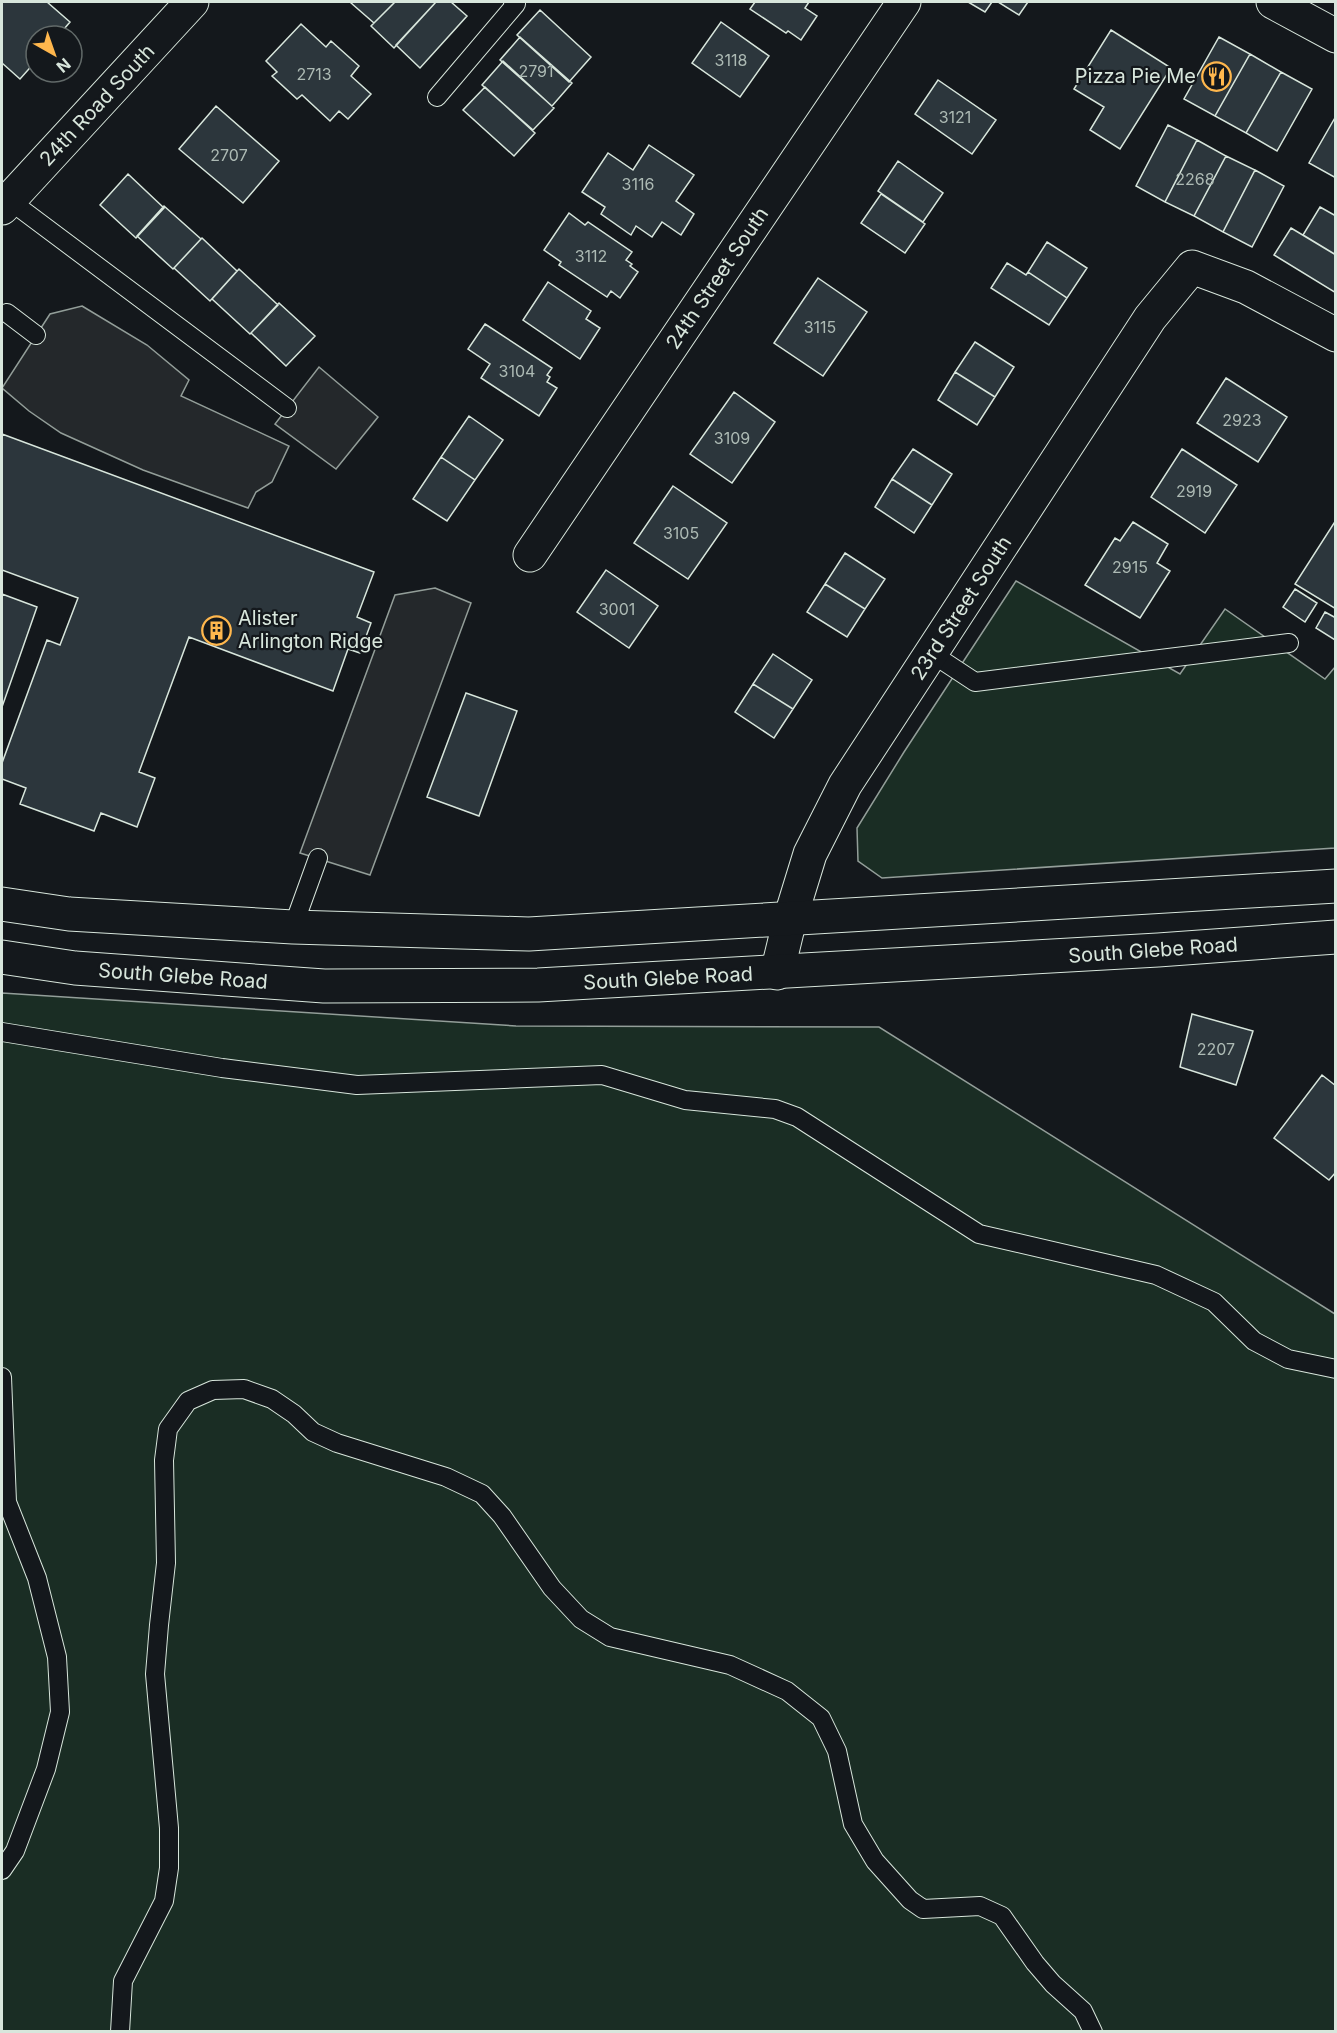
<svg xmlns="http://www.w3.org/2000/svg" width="1337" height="2033" font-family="Inter,sans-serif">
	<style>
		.green { fill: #1a2d24; stroke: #939e99; stroke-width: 1.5 }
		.parking { fill: #24282b; stroke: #939e99; stroke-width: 1.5 }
		.building { fill: #2c363c; stroke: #d8e6dc; stroke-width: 1.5 }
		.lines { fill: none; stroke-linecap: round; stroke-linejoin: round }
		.service-casing { stroke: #d8e6dc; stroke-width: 20 }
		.minor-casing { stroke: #d8e6dc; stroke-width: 35 }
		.tertiary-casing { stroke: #d8e6dc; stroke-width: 35 }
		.secondary-casing { stroke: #d8e6dc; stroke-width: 35 }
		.primary-casing { stroke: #d8e6dc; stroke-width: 35 }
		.service { stroke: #14181c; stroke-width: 18 }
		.minor { stroke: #14181c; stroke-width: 33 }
		.tertiary { stroke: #14181c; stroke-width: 33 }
		.secondary { stroke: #14181c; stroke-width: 33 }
		.primary { stroke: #14181c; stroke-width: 33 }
		.labels { text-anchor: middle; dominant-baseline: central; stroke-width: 4.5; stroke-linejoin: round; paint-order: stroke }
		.number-label { font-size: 16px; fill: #adbab4 }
		.poi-label { font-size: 20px; fill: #d8e6dc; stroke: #14181c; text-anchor: end }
		.street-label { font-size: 20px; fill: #d8e6dc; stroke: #14181c }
	</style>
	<rect width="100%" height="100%" fill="#14181c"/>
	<path class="green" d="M1016 581 1180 674 1225 609 1325 679 1335 667V848L882 878 858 861 857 828 904 752Z
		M2 993 516 1026 879 1027 1335 1314V2031H2Z"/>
	<path class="parking" d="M82 306 147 345 189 380 181 396 289 446 272 482 256 492 248 508 143 470 61 433 29 411 2 388 50 314Z
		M319 367 378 417 336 469 275 424Z
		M435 588 471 603 370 875 300 853 395 595Z"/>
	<path class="building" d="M2 2H47L70 22 58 36H36V61L20 79 2 63Z
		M353 2H395L374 23 351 3Z
		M395 2H436L394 48 371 26Z
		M436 2H451L467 16 420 68 396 45Z
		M755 2H809L805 8 817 16 801 40 788 31 786 33 750 9Z
		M968 2H992L985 12Z
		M998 2H1028L1019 15Z
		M540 10 591 57 569 82 517 35Z
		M721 22 769 56 740 97 692 63Z
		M301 24 326 47 331 41 359 66 351 76 371 94 348 119 339 111 330 121 302 95 297 99 272 76 277 72 266 61Z
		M1111 30 1171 68 1120 149 1090 130 1104 107 1074 89Z
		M520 37 572 83 552 106 500 60Z
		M1219 37 1250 54 1215 116 1184 99Z
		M1250 54 1281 72 1246 133 1215 116Z
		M503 61 554 108 533 130 482 85Z
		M1281 72 1312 89 1277 151 1246 133Z
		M938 80 996 120 972 154 915 114Z
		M485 87 535 133 514 156 463 110Z
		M216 106 279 161 243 203 179 149Z
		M1336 116V178L1309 163Z
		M1168 125 1197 140 1165 202 1136 186Z
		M1197 140 1226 156 1194 216 1165 202Z
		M649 145 694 175 676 201 694 214 681 235 662 222 652 237 636 226 631 235 601 214 605 207 582 192 608 153 633 170Z
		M1226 156 1255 170 1223 232 1194 216Z
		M898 161 943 193 923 222 878 191Z
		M1255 170 1284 186 1252 247 1223 232Z
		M128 174 164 208 136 238 100 205Z
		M881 194 925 224 905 253 861 223Z
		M164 206 201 239 173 269 137 236Z
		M1320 207 1336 216V255L1303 235Z
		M569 213 585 225 588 222 632 252 626 260 632 264 630 266 638 272 620 298 611 291 607 297 559 265 561 262 544 250Z
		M1291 228 1336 255V293L1274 255Z
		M202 238 237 271 210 301 174 268Z
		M1047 242 1087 268 1067 298 1028 272Z
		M1007 263 1026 275 1028 272 1067 298 1049 325 991 288Z
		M239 269 278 305 250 334 212 299Z
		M818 278 867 312 823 376 774 343Z
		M548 282 591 311 586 319 600 328 580 359 523 320Z
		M279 303 315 336 286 366 251 333Z
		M485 324 552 368 547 375 550 377 547 382 557 388 539 416 481 378 490 364 468 349Z
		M975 342 1014 367 995 397 955 372Z
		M955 372 995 397 977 425 938 400Z
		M1226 378 1287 417 1258 462 1197 423Z
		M734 392 775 422 732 483 690 454Z
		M469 416 503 440 475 480 441 457Z
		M2 434 374 572 357 617 371 623 360 653 348 649 333 691 189 637 139 772 155 778 137 827 101 813 94 831 20 804 26 788 2 779V763L47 640 60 645 78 598 2 570Z
		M913 449 952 474 932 505 892 479Z
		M1182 449 1237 485 1205 533 1151 497Z
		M441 457 475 480 447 521 413 499Z
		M892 479 932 505 914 533 875 507Z
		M673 486 727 523 688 579 634 543Z
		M1336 520V609L1295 584Z
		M1133 522 1168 544 1157 563 1170 571 1140 618 1085 585 1115 538 1120 541Z
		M845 553 885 579 865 609 825 584Z
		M606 570 658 606 629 648 577 612Z
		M825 584 865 609 847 637 807 612Z
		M1295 589 1317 603 1305 622 1283 607Z
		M2 594 37 607 2 707Z
		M1325 612 1336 618 1335 640 1316 628Z
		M773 654 812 680 793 709 753 684Z
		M753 684 793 709 774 738 735 712Z
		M466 693 517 711 479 816 427 797Z
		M1192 1014 1253 1031 1236 1085 1180 1067Z
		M1322 1075 1336 1086V1172L1329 1180 1274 1138Z"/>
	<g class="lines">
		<defs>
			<path id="service" d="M437 97 516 4 513 2
				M9 200 287 408
				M7 313 36 335
				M931 653 975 682 1289 643
				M293 927 318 858
				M2 1032 222 1068 357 1085 602 1075 685 1100 775 1109 797 1117 979 1234 1156 1275 1214 1302 1254 1341 1288 1359 1336 1369
				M2 1377 7 1502 37 1578 57 1657 60 1712 46 1769 15 1851 2 1870
				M120 2032 123 1981 164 1901 169 1868V1828L155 1674 159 1625 166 1563 164 1460 168 1429 188 1401 213 1390 244 1389 272 1399 294 1414 313 1432 337 1443 446 1477 482 1494 502 1516 552 1588 581 1619 610 1637 730 1665 787 1691 821 1718 837 1751 853 1824 875 1861 910 1900 923 1909 980 1906 1002 1916 1035 1963 1053 1984 1083 2011 1093 2032"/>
			<path id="minor" d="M530 555 904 2
				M777 973 790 919 810 854 845 785 1150 318 1192 267 1246 287 1336 335"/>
			<path id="tertiary" d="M2 208 192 2"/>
			<path id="secondary" d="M1273 2 1336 36"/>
			<path id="primary" d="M2 904 69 914 293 927 529 934 1336 886
				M2 957 75 968 324 986 538 985 1158 950 1336 937"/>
		</defs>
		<use href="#service" class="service-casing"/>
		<use href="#minor" class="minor-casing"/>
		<use href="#tertiary" class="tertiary-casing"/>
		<use href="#secondary" class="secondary-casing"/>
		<use href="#primary" class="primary-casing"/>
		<use href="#service" class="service"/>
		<use href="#minor" class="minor"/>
		<use href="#tertiary" class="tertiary"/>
		<use href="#secondary" class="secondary"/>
		<use href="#primary" class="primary"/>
	</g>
	<defs>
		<symbol id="restaurant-ring" viewBox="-11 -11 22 22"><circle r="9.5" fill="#14181c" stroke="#ffb74d" stroke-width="1.5"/><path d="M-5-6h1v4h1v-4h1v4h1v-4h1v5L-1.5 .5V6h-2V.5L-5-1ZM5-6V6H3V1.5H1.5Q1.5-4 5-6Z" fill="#ffb74d"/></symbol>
		<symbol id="building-ring" viewBox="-11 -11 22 22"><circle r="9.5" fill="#14181c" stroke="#ffb74d" stroke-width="1.5"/><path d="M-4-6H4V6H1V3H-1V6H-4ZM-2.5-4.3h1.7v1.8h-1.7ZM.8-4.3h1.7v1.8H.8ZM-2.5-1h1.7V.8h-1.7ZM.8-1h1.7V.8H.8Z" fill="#ffb74d"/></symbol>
	</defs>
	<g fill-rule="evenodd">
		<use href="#restaurant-ring" x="1200" y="60" width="33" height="33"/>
		<use href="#building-ring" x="200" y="614" width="33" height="33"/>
	</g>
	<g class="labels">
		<g class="number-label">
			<text x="731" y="60">3118</text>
			<text x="536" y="71">2791</text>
			<text x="314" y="74">2713</text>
			<text x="955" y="117">3121</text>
			<text x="229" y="155">2707</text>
			<text x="1195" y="179">2268</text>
			<text x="638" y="184">3116</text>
			<text x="591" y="256">3112</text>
			<text x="820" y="327">3115</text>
			<text x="517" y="371">3104</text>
			<text x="1242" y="420">2923</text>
			<text x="732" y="438">3109</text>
			<text x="1194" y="491">2919</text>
			<text x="681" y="533">3105</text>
			<text x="1130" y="567">2915</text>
			<text x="617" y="609">3001</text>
			<text x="1216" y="1049">2207</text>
		</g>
		<g class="poi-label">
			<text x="1196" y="76">Pizza Pie Me</text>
			<text x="238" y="618" text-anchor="start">Alister<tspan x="238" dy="23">Arlington Ridge</tspan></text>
		</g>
		<g class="street-label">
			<text transform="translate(97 105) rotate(-47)">24th Road South</text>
			<text transform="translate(717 278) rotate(-56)">24th Street South</text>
			<text transform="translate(961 608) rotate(-57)">23rd Street South</text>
			<text transform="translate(1153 950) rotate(-4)">South Glebe Road</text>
			<text transform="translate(183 976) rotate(4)">South Glebe Road</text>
			<text transform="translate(668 978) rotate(-3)">South Glebe Road</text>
		</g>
	</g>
	<rect width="1337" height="2033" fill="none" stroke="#d8e6dc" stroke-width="6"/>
	<g transform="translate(54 54) rotate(140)"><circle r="28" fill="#14181c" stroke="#626a69" stroke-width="1.5"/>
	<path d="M0-4.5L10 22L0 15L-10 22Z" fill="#ffb74d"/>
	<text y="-9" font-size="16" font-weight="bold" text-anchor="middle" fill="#d8e6dc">N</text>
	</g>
</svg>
